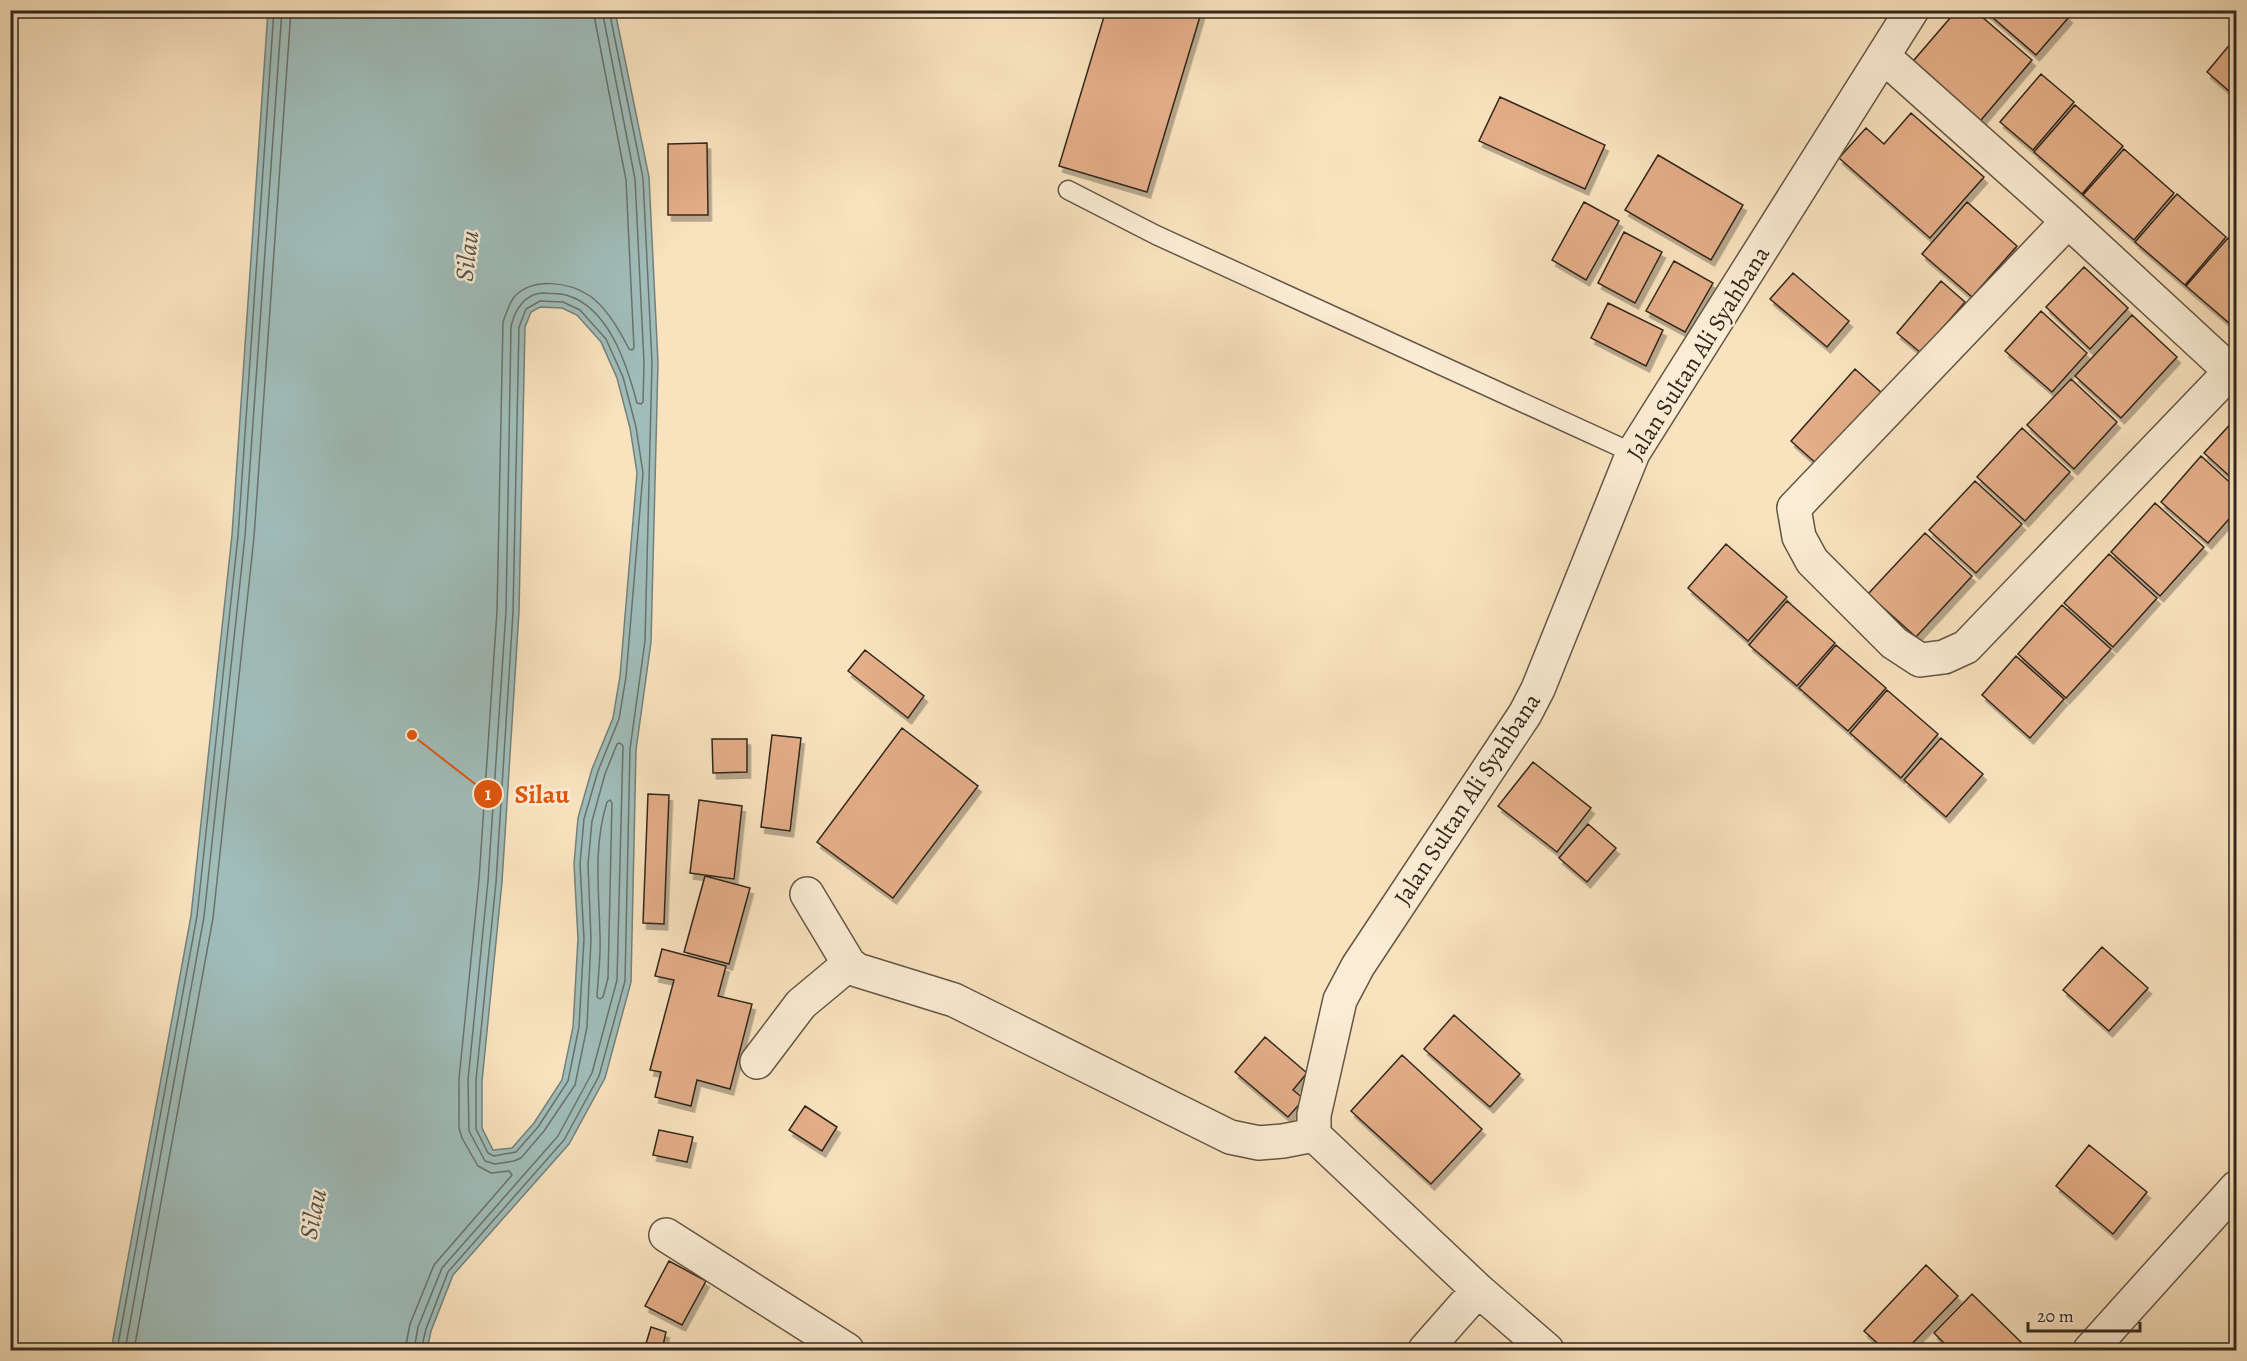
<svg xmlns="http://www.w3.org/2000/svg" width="2247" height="1361" font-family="Alegreya,serif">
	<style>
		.water { fill: #a0bdba; stroke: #74817b; stroke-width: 1.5; fill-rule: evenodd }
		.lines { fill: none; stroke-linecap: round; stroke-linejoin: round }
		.shore { stroke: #69726b; stroke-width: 1.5 }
		.building { fill: #e4ae88; stroke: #32271c; stroke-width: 1.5; filter: url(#shadow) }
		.service-casing { stroke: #645645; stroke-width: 21 }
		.minor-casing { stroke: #645645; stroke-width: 36 }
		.service { stroke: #fbedd5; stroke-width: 18 }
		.minor { stroke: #fbedd5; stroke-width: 33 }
		.labels { text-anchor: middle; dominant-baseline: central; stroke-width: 5; stroke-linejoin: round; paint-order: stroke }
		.street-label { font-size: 24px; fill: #32271c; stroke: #fbedd5 }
		.water-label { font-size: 26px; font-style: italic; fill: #53544b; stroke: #fbedd5 }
		.leader { fill: none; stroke: #df560d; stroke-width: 2 }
		.callout-dot { fill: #df560d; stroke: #fbedd5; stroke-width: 2 }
		.mark-label { font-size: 18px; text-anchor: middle; font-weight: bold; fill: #fff }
		.callout-label { font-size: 26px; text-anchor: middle; font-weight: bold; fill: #df560d; stroke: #fbedd5; stroke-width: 5; stroke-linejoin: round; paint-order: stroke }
	</style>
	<defs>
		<filter id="shadow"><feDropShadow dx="3.5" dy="6" stdDeviation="0" flood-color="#0004"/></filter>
	</defs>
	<rect width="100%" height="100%" fill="#f9e3bf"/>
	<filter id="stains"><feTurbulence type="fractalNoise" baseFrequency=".00333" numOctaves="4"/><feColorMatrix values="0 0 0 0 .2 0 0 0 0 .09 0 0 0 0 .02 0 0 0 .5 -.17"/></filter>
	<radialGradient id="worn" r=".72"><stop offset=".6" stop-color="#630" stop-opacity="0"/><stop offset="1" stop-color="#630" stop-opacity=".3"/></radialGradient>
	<path class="water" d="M268 11H615L649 177 658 363 651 642 636 750 631 982 605 1078 569 1144 453 1275 431 1331 427 1350H111L191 916 232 535ZM540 307 562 308 577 315 601 342 617 378 630 428 637 473 620 676 613 718 592 769 578 818 574 864 578 939 573 1027 562 1080 534 1123 512 1148 493 1150 482 1128V1081L502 882 519 612 525 327 531 312Z"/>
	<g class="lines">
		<path class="shore" d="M540 301 563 302 580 310 606 339 623 377 636 427 643 473 626 677 619 719 598 771 584 819 580 864 584 939 579 1027 568 1081 538 1127 516 1152 494 1156 488 1153 476 1129V1080L496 882 513 612 519 327 526 309Z
			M610 800 612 803 608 978 603 997 600 999 597 997C598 977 601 956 600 936 599 890 593 847 607 802Z
			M117 1350 197 916 238 536 274 10
			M125 1350 204 917 245 536 282 10
			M134 1350 213 918 254 537 291 10
			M405 1350 410 1324 434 1265 512 1175 509 1171 491 1173 478 1166 462 1138 459 1128V1079L479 880 497 611 503 322C506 314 509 303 515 296 534 277 569 282 590 296 607 308 620 331 629 349L632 350 634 348 626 180 593 10
			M414 1350 418 1327 442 1268 558 1136 592 1073 617 980 623 746 620 743 617 744 605 774 592 821 588 864 591 939 587 1027 575 1085 544 1131 521 1158 514 1161 495 1164 485 1161 469 1131 468 1080 488 881 506 611 511 327C514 311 525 293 543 293 550 294 559 293 566 295 609 307 627 365 637 403L641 404 643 402 644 363 635 179 602 10
			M421 1350 426 1329 448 1272 564 1140 599 1076 625 981 630 749 645 641 652 363 643 178 609 10"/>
	</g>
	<path class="building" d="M1106 10H1202L1147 192 1059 166Z
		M1957 10H1974L2032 60 1976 126 1908 67Z
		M1984 10H2061L2069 17 2036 55Z
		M2236 37V97L2207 72Z
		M2041 74 2074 102 2033 150 2000 122Z
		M1500 97 1605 145 1585 189 1479 141Z
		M2075 105 2123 146 2082 194 2034 152Z
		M1911 113 1984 177 1930 238 1839 158 1866 128 1884 144Z
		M707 143 708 215H668V144Z
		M2124 149 2174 193 2134 240 2083 195Z
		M1658 155 1743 205 1711 260 1625 210Z
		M2177 194 2226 237 2185 285 2135 242Z
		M1584 202 1619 221 1586 280 1552 260Z
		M1967 202 2017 246 1972 297 1922 254Z
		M1624 232 1662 252 1635 303 1598 283Z
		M2228 238 2236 246V329L2186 286Z
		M1674 261 1713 283 1685 332 1646 311Z
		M2084 267 2128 308 2090 349 2046 307Z
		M1793 273 1849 321 1827 347 1770 299Z
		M1941 281 1965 302 1921 353 1897 333Z
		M1608 303 1663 330 1646 366 1591 338Z
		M2041 311 2087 353 2052 392 2005 351Z
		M2132 315 2177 357 2121 418 2075 376Z
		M1855 369 1883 394 1818 465 1791 441Z
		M2071 379 2117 422 2074 469 2027 425Z
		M2236 418V482L2204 453Z
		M2022 428 2070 472 2025 521 1977 477Z
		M2201 456 2236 488V511L2208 543 2161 502Z
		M1975 481 2022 524 1976 573 1929 530Z
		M2155 503 2204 547 2160 596 2111 552Z
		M1925 533 1972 576 1916 637 1868 594Z
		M1726 544 1787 597 1748 641 1688 588Z
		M2109 554 2157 598 2113 647 2064 603Z
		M1787 601 1835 643 1797 686 1749 645Z
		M2062 605 2111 649 2066 698 2018 654Z
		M1836 645 1886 688 1848 731 1799 688Z
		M865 650 924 696 908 718 848 671Z
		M2016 656 2064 699 2030 738 1982 695Z
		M1887 690 1938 734 1901 778 1850 733Z
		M902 728 978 786 893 898 817 842Z
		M772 735 801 738 790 831 761 827Z
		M1941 738 1983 774 1946 817 1904 780Z
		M712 739H747V772L713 773Z
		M1533 762 1591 808 1557 852 1498 806Z
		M648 794 669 795 664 924 643 923Z
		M699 800 742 806 734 879 690 873Z
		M1588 824 1616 848 1587 882 1559 858Z
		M705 876 750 888 729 964 684 952Z
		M2102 947 2148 988 2109 1031 2063 990Z
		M662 949 726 966 718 996 752 1004 730 1089 697 1080 691 1106 655 1097 661 1072 650 1070 674 980 655 976Z
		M1454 1015 1520 1074 1490 1107 1424 1049Z
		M1265 1037 1307 1073 1293 1090 1304 1099 1288 1117 1235 1072Z
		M1402 1055 1482 1129 1431 1184 1351 1111Z
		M805 1106 837 1127 822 1151 789 1130Z
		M659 1130 693 1137 687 1162 653 1155Z
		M2089 1145 2147 1192 2113 1234 2056 1186Z
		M669 1261 706 1281 682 1325 645 1306Z
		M1926 1265 1958 1296 1906 1350H1885L1864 1331Z
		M1972 1294 2029 1350H1951L1934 1333Z
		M651 1327 666 1332 662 1350 645 1347Z"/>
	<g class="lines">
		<defs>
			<path id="service" d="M1068 190 1156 235 1633 453"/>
			<path id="minor" d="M1884 57 2068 221 2236 376
				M2068 221 1794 508 1799 537 1812 561 1894 643 1920 660 1944 657 1966 647 2231 371
				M807 894 849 964 857 970 954 1000 1230 1137 1259 1143 1283 1141 1314 1135
				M757 1062 801 1004 849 964
				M666 1235 847 1350
				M1425 1350 1478 1290
				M1547 1350 1478 1290 1314 1135V1115L1340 1000 1358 966 1525 714 1538 689 1633 453 1912 10
				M2090 1350 2236 1188"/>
		</defs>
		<use href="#service" class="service-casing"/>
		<use href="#minor" class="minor-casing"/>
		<use href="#service" class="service"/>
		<use href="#minor" class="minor"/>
	</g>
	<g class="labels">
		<g class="street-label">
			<text transform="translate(1698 353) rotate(-58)">Jalan Sultan Ali Syahbana</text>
			<text transform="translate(1467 799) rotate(-57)">Jalan Sultan Ali Syahbana</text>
		</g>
		<g class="water-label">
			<text transform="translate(467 256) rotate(-83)">Silau</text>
			<text transform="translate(313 1214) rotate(-78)">Silau</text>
		</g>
	</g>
	<path class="leader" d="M412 735L488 794"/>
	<g class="callout-dot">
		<circle cx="412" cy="735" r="6"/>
		<circle cx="488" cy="794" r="15"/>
	</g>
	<g class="mark-label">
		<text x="488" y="800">1</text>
	</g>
	<g class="callout-label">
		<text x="542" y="803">Silau</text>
	</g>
	<rect width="2247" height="1361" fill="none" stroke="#f9e3bf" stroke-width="36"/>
	<rect x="12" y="12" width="2223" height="1337" fill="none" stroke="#32271c" stroke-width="3"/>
	<rect x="18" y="18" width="2211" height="1325" fill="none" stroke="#32271c" stroke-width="1.5"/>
	<path d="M2028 1322v9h112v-9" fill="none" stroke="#32271c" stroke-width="3"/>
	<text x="2037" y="1322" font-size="18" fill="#32271c" stroke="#fbedd5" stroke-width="4.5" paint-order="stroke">20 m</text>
	<rect width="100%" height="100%" filter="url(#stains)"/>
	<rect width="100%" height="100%" fill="url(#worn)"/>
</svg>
